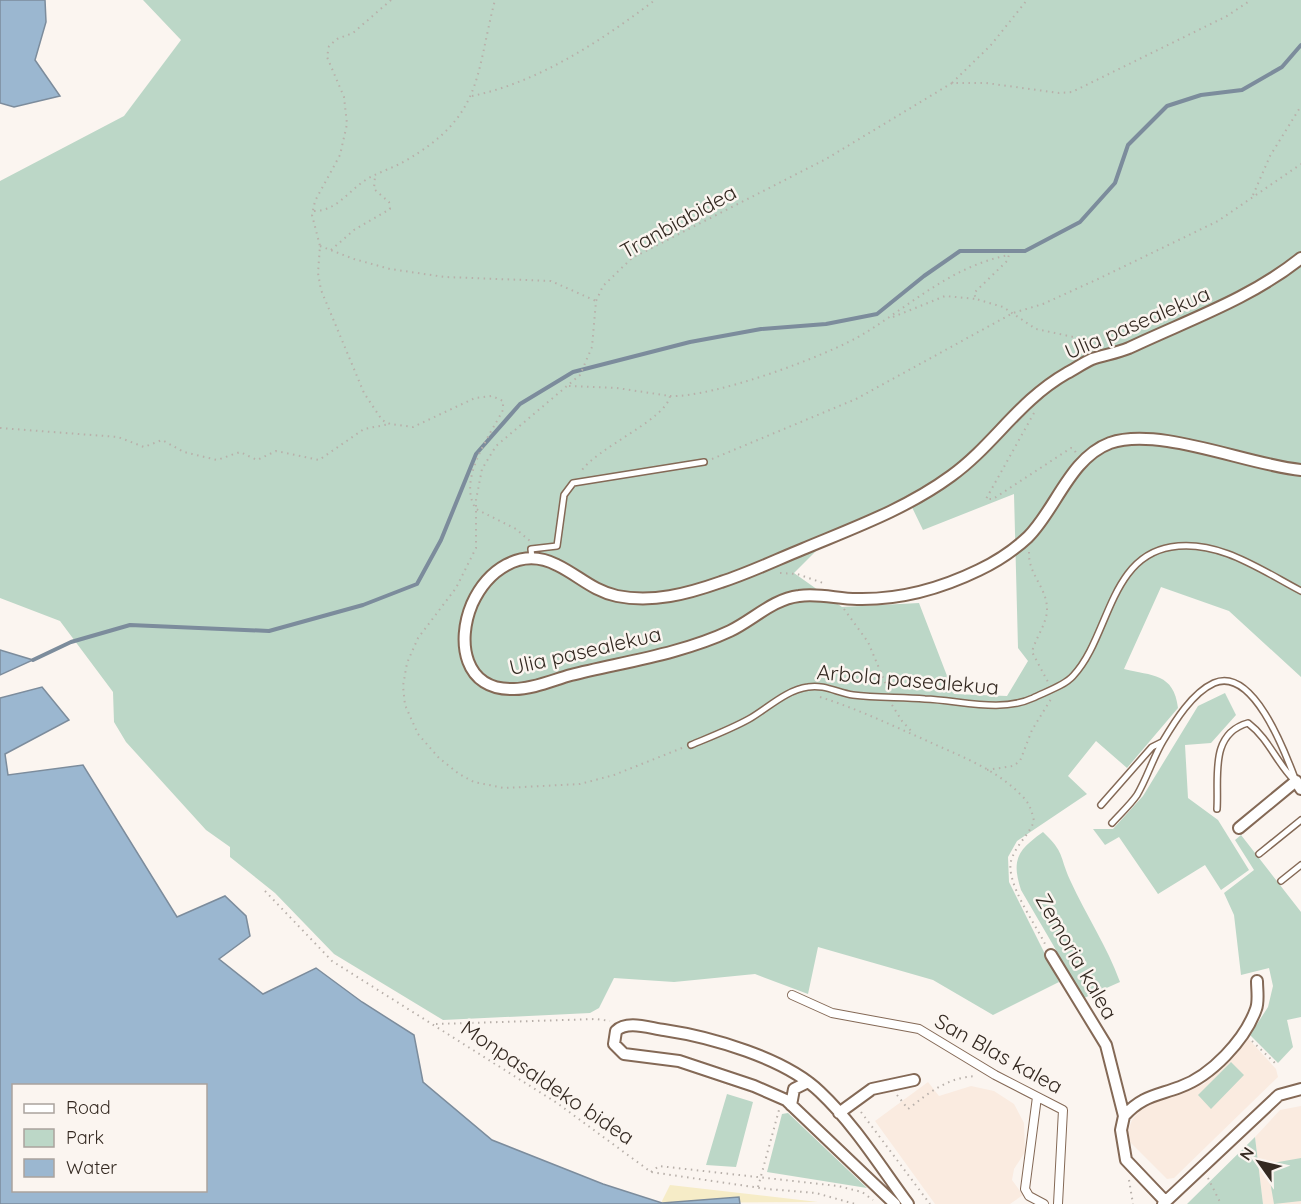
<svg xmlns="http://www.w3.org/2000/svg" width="1301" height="1204" font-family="Quicksand,sans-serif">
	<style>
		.built { fill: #faebe0 }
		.green { fill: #bcd7c7; fill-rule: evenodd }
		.sand { fill: #f6ecc7 }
		.water { fill: #9bb7d0; stroke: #7c8c9c; stroke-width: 1.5; fill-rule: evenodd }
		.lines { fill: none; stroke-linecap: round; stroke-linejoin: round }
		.stream { stroke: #7c8c9c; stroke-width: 4 }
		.service-casing { stroke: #846956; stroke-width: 8 }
		.pedestrian-casing { stroke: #846956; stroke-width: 10 }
		.minor-casing { stroke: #846956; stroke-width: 14 }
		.path { stroke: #b8b0aa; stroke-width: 2; stroke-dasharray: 1.5 4.5; stroke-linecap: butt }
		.service { stroke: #fff; stroke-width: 5 }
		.pedestrian { stroke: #fff; stroke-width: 8 }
		.minor { stroke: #fff; stroke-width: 10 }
		.labels { text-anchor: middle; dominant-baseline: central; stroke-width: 5; stroke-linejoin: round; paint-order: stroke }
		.street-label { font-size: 21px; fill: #342921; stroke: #fbf5f0 }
	</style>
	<rect width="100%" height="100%" fill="#fbf5f0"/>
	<path class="built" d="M1246 1036 1276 1069 1278 1077 1174 1178 1167 1179 1130 1142 1128 1131 1132 1120 1141 1109 1153 1101 1204 1084 1230 1059Z
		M928 1082 939 1096 971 1086 994 1091 1014 1104 1024 1123 1025 1152 1014 1169 1012 1180 1023 1195 1010 1204H935L875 1121Z
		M1301 1106V1204H1263L1255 1137 1280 1110Z"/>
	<path class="green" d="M143 0H1301V677L1229 611 1161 587 1124 669C1152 676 1174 673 1178 708L1127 768 1096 741 1068 776 1087 794 1017 841 1008 857 1009 882 1059 982 993 1015 933 980 818 947 808 994 755 974 674 982 614 978 599 1008 590 1013 443 1020 334 954 275 893 230 857V847L206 830 126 742 114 722 113 692 60 621 0 598V181L124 116 181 40ZM1014 494 1018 648 1028 661 1007 696 954 694 919 603 842 607 794 573 821 546 908 499 923 530Z
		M1225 693 1236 715 1211 743 1185 745 1188 798 1218 820 1249 870 1221 890 1205 865 1158 894 1119 837 1105 845 1093 829H1113L1143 796 1198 706Z
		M1043 832C1065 853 1059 855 1070 880 1086 915 1107 946 1120 982L1084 998 1021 890C1011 859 1018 850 1043 832Z
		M1241 835 1301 912V1017L1287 1020 1293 1047 1278 1063 1250 1035 1268 1007 1273 986 1269 968 1241 975 1234 915 1224 893 1254 870 1235 840Z
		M1231 1062 1244 1075 1211 1109 1198 1095Z
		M727 1094 753 1102 736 1167 706 1165Z
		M788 1113 867 1188 767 1172 782 1114Z
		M1255 1137 1263 1204H1187Z
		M1301 1158V1201L1274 1204 1267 1164Z"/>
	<path class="sand" d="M603 1184 661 1203 670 1185 818 1202 505 1204Z"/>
	<path class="water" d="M0 0H45L46 22 35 60 60 96 14 107 0 103Z
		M0 650 33 660 0 675Z
		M42 687 69 720 5 754 8 775 83 765 177 917 225 896 246 916 250 936 219 959 263 994 316 968 362 1002 414 1035 423 1082 492 1140 603 1184 662 1203 739 1197 740 1204H0V698ZM14 1086H206V1190H14Z"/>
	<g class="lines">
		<path class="stream" d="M33 660 71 642 130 625 269 631 363 605 417 584 441 540 476 454 520 404 573 372 690 342 761 329 826 324 877 314 924 276 960 251H1025L1080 222 1115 183 1128 145 1167 106 1201 95 1242 90 1282 67 1301 45"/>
		<defs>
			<path id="service" d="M532 558 531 549 557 546 564 495 573 483 704 462
				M691 745C710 737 731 729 749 719 768 708 786 690 808 687 824 684 838 693 853 695 876 698 901 697 925 699 959 700 1001 713 1033 698 1045 692 1064 686 1073 676 1109 638 1109 557 1171 547 1218 539 1261 570 1301 591
				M1101 805 1152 747 1162 742
				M1217 809C1219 777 1209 734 1248 723 1269 739 1276 762 1294 780
				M1112 823C1120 814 1130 805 1137 795 1147 778 1153 758 1163 741 1175 721 1192 693 1214 683 1254 666 1286 755 1296 781
				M1259 854 1301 820
				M1281 881 1301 865"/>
			<path id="pedestrian" d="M792 995 832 1013 919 1029 995 1075 1063 1110 1058 1204
				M1037 1097 1025 1189 1029 1196 1044 1204"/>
			<path id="minor" d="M1301 258C1250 299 1188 320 1129 348 1117 353 1104 355 1092 359 1083 363 1075 369 1067 373 1018 401 994 445 951 476 906 509 853 528 803 549 776 560 749 573 721 582 687 594 653 603 617 596 593 591 578 575 557 565 520 546 487 571 472 604 456 642 464 691 514 689 533 689 553 680 571 675 623 662 681 654 730 631 753 620 773 599 799 596 819 593 838 599 857 599 900 600 942 588 979 570 996 562 1014 550 1028 537 1056 509 1070 458 1110 443 1159 426 1248 465 1301 470
				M1239 828 1296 781 1301 789
				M1051 955 1106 1045 1124 1116 1121 1130 1126 1160 1165 1201
				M791 1105 794 1089 808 1082
				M839 1113 872 1089 914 1080
				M1124 1116C1142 1096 1156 1096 1180 1087 1211 1076 1245 1040 1256 1009 1259 1001 1257 990 1257 981
				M895 1204 786 1100 754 1086 679 1061 624 1054 614 1044 616 1031C627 1020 649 1028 664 1030 711 1037 785 1058 820 1092 854 1124 880 1166 908 1204
				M1163 1204 1279 1095 1301 1089"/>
		</defs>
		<use href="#service" class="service-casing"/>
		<use href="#pedestrian" class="pedestrian-casing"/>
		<use href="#minor" class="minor-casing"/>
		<path class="path" d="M391 0 353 33 337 39 329 46 327 57 344 97 347 124 340 155 315 201 312 215 320 246 318 273 321 290 364 393 382 420 390 424 413 427 475 398 492 396 503 401V410C489 437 457 480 476 509L516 529 530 541
			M952 83 991 45 1027 0
			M472 96C539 82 601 41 655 0
			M1253 195 1270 156 1301 106
			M314 211C337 211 348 191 367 179 379 172 393 168 405 161 483 116 475 77 495 0
			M320 246 354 259 390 269 445 277 551 281 596 301
			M331 250 354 230 390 209 389 202 374 189 375 176
			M893 317 945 296 976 299
			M569 386 617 388 670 396C666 420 595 448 580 473
			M670 396C712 398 828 356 865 333 912 304 952 266 1009 255L1007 261 974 293 976 299 1003 307 1036 329 1106 344
			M1034 413 986 499H993L1071 448 1074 449 1076 453
			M0 428 118 437 144 447 162 440 184 452 217 460 240 452 257 460 276 451 319 460 364 429 390 424
			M712 459 856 399 1013 313 1043 304 1098 279 1218 221 1301 164
			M1029 552C1028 575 1048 588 1047 611 1046 625 1035 639 1032 652L1048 682
			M780 573 797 574 826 584
			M844 609 868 642 887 687
			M820 697C855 708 889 724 923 739 957 755 996 768 1023 797 1030 804 1032 812 1034 821 1029 835 1017 844 1012 858 1003 880 1035 923 1045 944
			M892 705 902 721 913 733
			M682 748 614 775 580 784 504 788 474 782 459 774 439 758 418 734 405 705 403 686 407 663 418 638 456 588 476 548V500L482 469 496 446 580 375 592 347 596 301 603 286 632 258 826 159 952 83H986L1059 93 1072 92 1227 16 1251 0
			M987 770 1013 766 1020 761 1032 730 1051 699
			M265 891 332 961 557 1103 651 1172 767 1189 816 1193 855 1204
			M436 1024 596 1019 610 1021
			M1252 1041 1277 1065
			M897 1095 908 1109C930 1092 948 1077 977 1076
			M861 1112 930 1204
			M651 1172 659 1166 838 1186 862 1192 873 1200
			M1208 1178 1221 1204
			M1129 1180 1133 1204
			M758 1187 779 1110"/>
		<use href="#service" class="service"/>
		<use href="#pedestrian" class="pedestrian"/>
		<use href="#minor" class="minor"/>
	</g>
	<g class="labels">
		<g class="street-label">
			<text transform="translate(678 221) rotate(-29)">Tranbiabidea</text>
			<text transform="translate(1137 322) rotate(-23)">Ulia pasealekua</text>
			<text transform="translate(585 650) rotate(-13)">Ulia pasealekua</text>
			<text transform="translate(908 679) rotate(5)">Arbola pasealekua</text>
			<text transform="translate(1077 956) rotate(60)">Zemoria kalea</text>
			<text transform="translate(999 1053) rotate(29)">San Blas kalea</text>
			<text transform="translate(548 1082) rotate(34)">Monpasaldeko bidea</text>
		</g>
	</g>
	<rect x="12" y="1084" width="195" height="108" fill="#fbf5f0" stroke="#aba39d" stroke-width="1.5"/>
	<rect x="24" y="1104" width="30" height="9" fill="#ffffff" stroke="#aba39d" stroke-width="1.5"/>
	<text x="66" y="1114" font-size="18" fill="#342921">Road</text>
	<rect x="24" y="1129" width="30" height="18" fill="#bcd7c7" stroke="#aba39d" stroke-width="1.5"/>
	<text x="66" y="1144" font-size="18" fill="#342921">Park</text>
	<rect x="24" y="1159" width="30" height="18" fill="#9bb7d0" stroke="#aba39d" stroke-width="1.5"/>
	<text x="66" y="1174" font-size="18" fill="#342921">Water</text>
	<g transform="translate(1259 1162) rotate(304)" stroke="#fbf5f0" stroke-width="4.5" paint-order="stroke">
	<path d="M0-4.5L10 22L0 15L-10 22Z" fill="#342921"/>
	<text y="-9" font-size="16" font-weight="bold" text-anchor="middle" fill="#342921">N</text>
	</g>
</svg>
